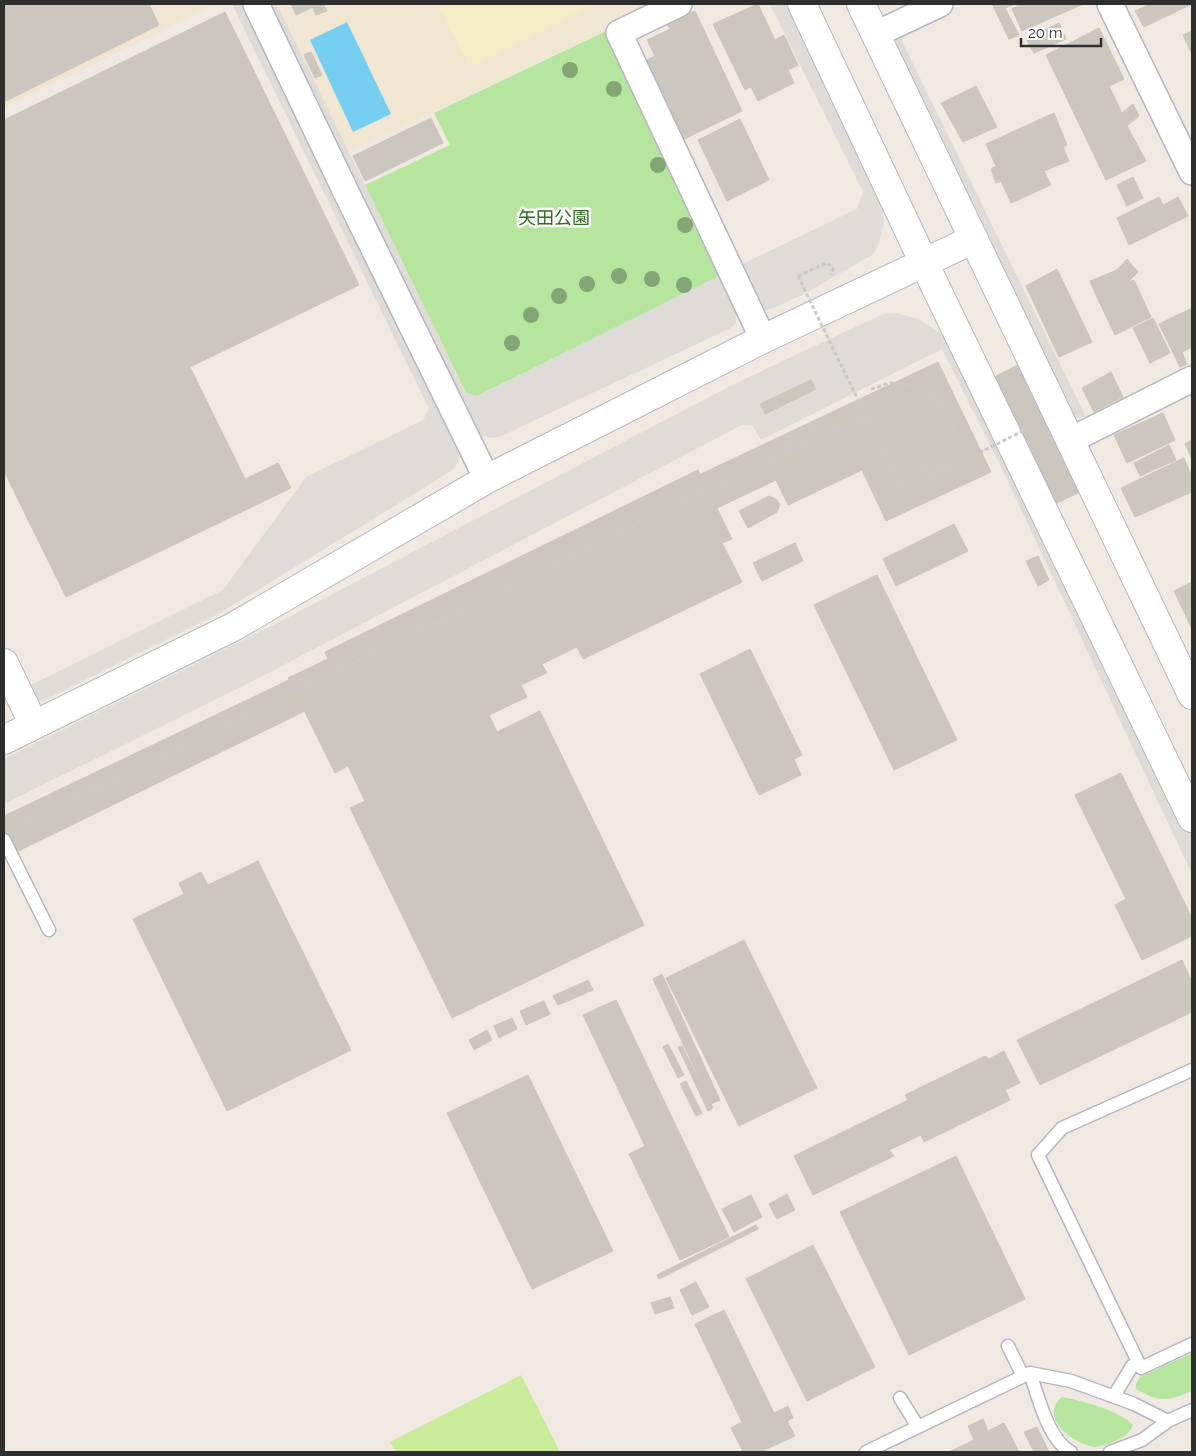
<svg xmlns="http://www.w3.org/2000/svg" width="1196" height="1456" font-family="Raleway,'Noto Sans JP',sans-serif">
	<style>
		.education { fill: #f0e6d1 }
		.green { fill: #b6e59e }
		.sand { fill: #f3ecc5 }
		.pitch { fill: #c9ec9a }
		.plaza { fill: #dfdcd8; fill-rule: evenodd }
		.water { fill: #75cff0 }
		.building { fill: #cbc7bf; stroke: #cbc5ba }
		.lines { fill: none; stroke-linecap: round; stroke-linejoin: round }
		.service-casing { stroke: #b4b7c1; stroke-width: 15 }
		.minor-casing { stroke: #b4b7c1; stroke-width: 28 }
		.tertiary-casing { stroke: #b4b7c1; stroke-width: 30 }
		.path { stroke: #c9c9c9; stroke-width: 3; stroke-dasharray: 4 2.5; stroke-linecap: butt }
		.service { stroke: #fff; stroke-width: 12 }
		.minor { stroke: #fff; stroke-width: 25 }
		.tertiary { stroke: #fff; stroke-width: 28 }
		.path-bridge { stroke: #c9c9c9; stroke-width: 3; stroke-dasharray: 4 2.5; stroke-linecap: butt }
		.tree { fill: #84a574 }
		.labels { text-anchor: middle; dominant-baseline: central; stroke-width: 5; stroke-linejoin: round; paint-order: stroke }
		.park-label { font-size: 18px; fill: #2c6e1b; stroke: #fff }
	</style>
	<rect width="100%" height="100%" fill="#efe9e1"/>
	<path class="education" d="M4 4H216L4 108Z
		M277 4H661L349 152Z"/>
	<path class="green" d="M606 31 721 275 477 396 466 393 365 185 450 145 434 113Z
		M1192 1353V1391C1168 1401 1160 1403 1136 1389V1384L1140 1377Z
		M1062 1397C1080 1400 1121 1411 1133 1425 1129 1434 1123 1438 1113 1442 1108 1444 1100 1447 1094 1447 1073 1444 1038 1417 1062 1397Z"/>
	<path class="sand" d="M437 4H595L470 67Z"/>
	<path class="pitch" d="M521 1375 560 1452H396L390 1442Z"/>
	<path class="plaza" d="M232 4H244L458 449 460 455 458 462 454 469 432 483 220 613 43 701H40L36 698 29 686 223 590 306 477 423 420 429 409Z
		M267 4H277L466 393 477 396 721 275 736 311V323L731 328 499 437 491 438 484 436 476 431Z
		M770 4H789L883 207 884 222 878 246 872 255 802 295 771 309 765 310 761 306 742 264 857 209 863 192Z
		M905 31 902 41 1086 417 1074 418 890 41Z
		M896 313 918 319 943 335 950 343 1192 827V874L1002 469 942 349 761 440 752 425H742L251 682 4 804V759L281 621 734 384 883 314ZM811 380 815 389 765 414 761 404Z"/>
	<path class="water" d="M347 22 391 114 353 132 310 40Z"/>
	<path class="building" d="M4 4H149L159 25 4 102Z
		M291 4H320L296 15Z
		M323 4 327 11 316 15 313 8Z
		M758 4 775 40 784 35 798 65 788 70 794 83 758 101 751 87 745 90 713 24Z
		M992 4H1015L1005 8 1019 35 1009 39Z
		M1020 4H1081V5L1022 31 1012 9Z
		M1150 4H1192L1144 27 1135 11Z
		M695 11 742 111 682 140 644 61 655 56 647 40 670 29 667 24Z
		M225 12 359 285 190 367 245 479 278 463 291 488 66 597 4 471V120Z
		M1059 23 1066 39 1034 53 1026 39Z
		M1099 28 1124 79 1109 86 1122 113 1133 104 1139 116 1127 126 1146 161 1106 180 1046 55Z
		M1192 31V54L1183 35Z
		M311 52 322 75 315 78 304 55Z
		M976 86 997 127 963 142 941 103Z
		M1054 113 1067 145 1063 147 1069 161 1044 171 1051 185 1011 203 1001 181 996 183 991 169 996 166 986 144Z
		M431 118 443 143 365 181 353 156Z
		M740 119 769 180 727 201 698 140Z
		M1133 177 1143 198 1127 206 1117 185Z
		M1159 197 1163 205 1178 197 1188 216 1129 245 1117 218Z
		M1127 259 1138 272 1129 281 1096 295 1090 281 1117 270Z
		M1057 269 1092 342 1059 357 1026 286Z
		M1134 280 1151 317 1115 335 1096 295Z
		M1192 308V347L1182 352 1187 364 1180 367 1159 324Z
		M1153 318 1170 353 1150 363 1133 328Z
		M1035 356 1097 484 1042 510 979 385Z
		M938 362 991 472 886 521 862 470 788 505 776 480 717 508 701 474Z
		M1111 372 1123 397 1094 412 1082 388Z
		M811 380 816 389 765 414 760 404Z
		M1163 413 1175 440 1127 463 1114 435Z
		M1192 440V459L1185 444Z
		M1169 445 1176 460 1140 476 1134 463Z
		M1184 458 1192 477V492L1135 517 1121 488Z
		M698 470 732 539 722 543 742 582 583 659 577 647 542 664 547 673 521 685 527 697 489 715 497 732 540 711 644 925 452 1018 350 808 365 801 348 766 335 773 288 678 328 659 325 652Z
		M769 496 776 499 780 505 777 512 748 528 739 511Z
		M954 524 968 551 896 586 883 559Z
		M795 543 803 561 762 581 753 563Z
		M1038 556 1049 580 1038 586 1026 561Z
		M877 575 957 740 894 770 814 605Z
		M1192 582V629L1174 591Z
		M750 649 802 755 794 759 801 775 759 795 700 674Z
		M289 680 305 711 4 858V816Z
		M1121 773 1192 918V936L1142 960 1115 905 1126 899 1075 795Z
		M258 861 351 1050 227 1111 133 919 184 894 179 883 201 872 208 885Z
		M744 940 817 1088 739 1126 666 978Z
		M1182 960 1192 982V1012L1040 1085 1017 1040Z
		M662 974 720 1100 711 1104 653 979Z
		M588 980 593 990 558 1005 553 996Z
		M616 1000 729 1237 680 1260 629 1154 645 1146 583 1015Z
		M544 1001 550 1014 526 1025 520 1011Z
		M512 1018 517 1029 499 1038 494 1026Z
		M487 1030 492 1040 474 1050 469 1040Z
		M668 1044 684 1075 678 1078 663 1047Z
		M682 1046 713 1108 708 1111 678 1047Z
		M1004 1051 1020 1083 1005 1090 1010 1100 924 1142 921 1135 889 1150 894 1156 813 1195 794 1156 908 1100 905 1095 985 1056 989 1059Z
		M528 1075 613 1251 532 1289 447 1113Z
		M686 1081 702 1113 696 1116 680 1084Z
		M956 1156 1025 1299 909 1355 840 1212Z
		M787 1194 795 1210 777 1219 769 1204Z
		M751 1195 762 1217 734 1232 722 1209Z
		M756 1225 758 1229 659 1279 657 1275Z
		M813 1245 875 1367 807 1401 746 1279Z
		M696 1282 709 1307 692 1315 680 1290Z
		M670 1297 674 1308 655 1314 651 1303Z
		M724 1310 774 1413 788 1406 793 1418 787 1421 795 1436 760 1452H743L731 1428 742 1422 695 1324Z
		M983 1419 988 1431 1004 1423 1019 1452H949L974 1440 968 1426Z
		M1037 1427 1049 1452H1034L1024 1432Z"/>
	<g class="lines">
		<defs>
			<path id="service" d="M4 840 49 930
				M1192 1070 1062 1128 1038 1155 1141 1368 1192 1344
				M1008 1346 1023 1376
				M1114 1396 1132 1366 1139 1363
				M900 1398 918 1427
				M866 1452 1030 1373
				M1071 1452C1048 1440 1038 1396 1030 1373L1071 1381 1134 1404 1168 1421
				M1110 1452 1142 1440 1168 1421 1192 1410"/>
			<path id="minor" d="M256 4 345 190 487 479
				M679 4 619 33 763 339
				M1110 4 1192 172
				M876 34 940 4
				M1071 440 1192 379"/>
			<path id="tertiary" d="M802 4 924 263 1192 818
				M861 4 1192 695
				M4 663 34 725
				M4 740 233 627 487 479 763 339 974 239"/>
		</defs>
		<use href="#service" class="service-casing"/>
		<use href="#minor" class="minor-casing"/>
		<use href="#tertiary" class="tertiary-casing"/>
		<path class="path" d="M798 276 827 263 831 266 833 269 831 275
			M871 389C877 388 884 384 890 383 924 379 976 426 946 458 944 460 941 464 938 466 930 471 916 468 907 466
			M792 449 787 439 828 419
			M18 826 792 449 865 418"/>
		<use href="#service" class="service"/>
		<use href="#minor" class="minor"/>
		<use href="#tertiary" class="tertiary"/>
		<path class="path-bridge" d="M798 276 902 491 1027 429"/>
	</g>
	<g class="tree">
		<circle cx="570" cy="70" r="8"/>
		<circle cx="614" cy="89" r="8"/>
		<circle cx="658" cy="165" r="8"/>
		<circle cx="685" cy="225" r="8"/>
		<circle cx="619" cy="276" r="8"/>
		<circle cx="652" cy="279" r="8"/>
		<circle cx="587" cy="284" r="8"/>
		<circle cx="684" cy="285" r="8"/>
		<circle cx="559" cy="296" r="8"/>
		<circle cx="531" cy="315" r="8"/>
		<circle cx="512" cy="343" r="8"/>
	</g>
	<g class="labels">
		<g class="park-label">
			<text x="554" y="217">矢田公園</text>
		</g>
	</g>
	<rect width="1196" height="1456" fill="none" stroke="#2e2e2e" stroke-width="10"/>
	<path d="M1021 38v8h80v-8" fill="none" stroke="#2e2e2e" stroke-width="2.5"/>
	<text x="1028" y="38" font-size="15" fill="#2e2e2e" stroke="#ffffff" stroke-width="4" paint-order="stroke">20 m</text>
</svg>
